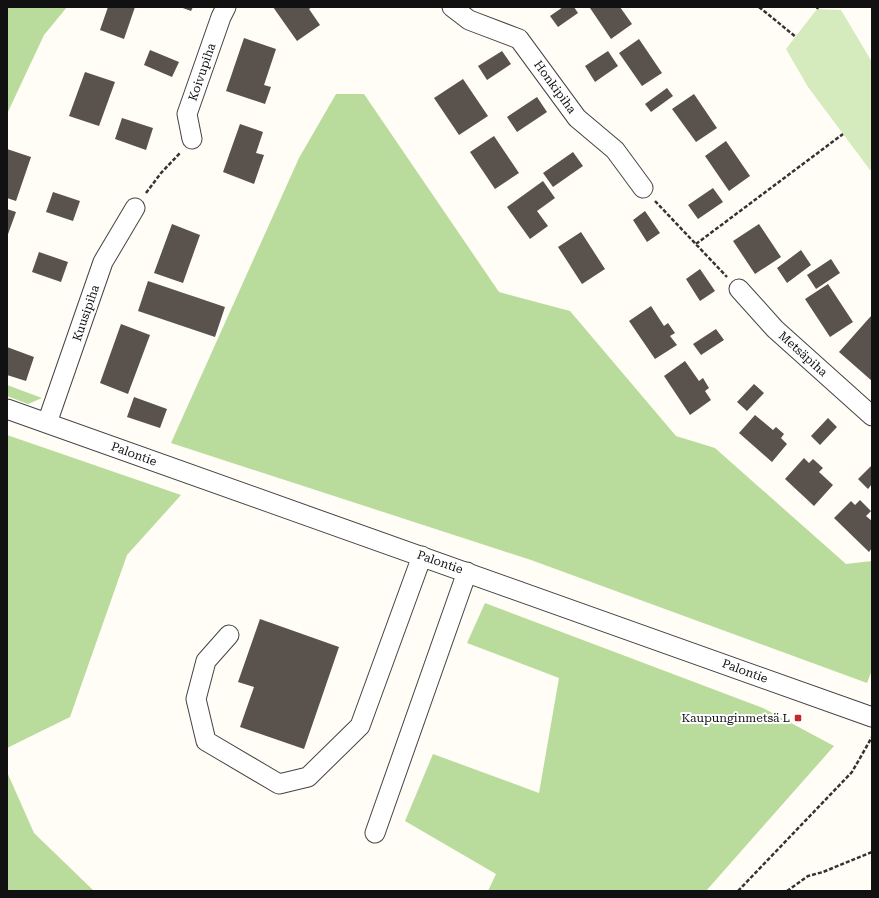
<svg xmlns="http://www.w3.org/2000/svg" width="879" height="898" font-family="'Roboto Serif',serif">
	<style>
		.green { fill: #d5ebbd }
		.forest { fill: #b9dc9c }
		.building { fill: #5a524d }
		.lines { fill: none; stroke-linecap: round; stroke-linejoin: round }
		.minor-casing { stroke: #444; stroke-width: 21 }
		.path { stroke: #333; stroke-width: 2.5; stroke-dasharray: 4 2; stroke-linecap: butt }
		.minor { stroke: #fff; stroke-width: 19 }
		.poi-dot { fill: #c4262e; stroke: #fff; stroke-width: 1.5 }
		.labels { text-anchor: middle; dominant-baseline: central; stroke-width: 4; stroke-linejoin: round; paint-order: stroke }
		.street-label { font-size: 12px; fill: #111; stroke: #fff }
		.poi-label { font-size: 12px; fill: #111; stroke: #fff; text-anchor: end }
	</style>
	<rect width="100%" height="100%" fill="#fffdf5"/>
	<path class="green" d="M817 9 841 10 872 62V169L870 170 808 87 786 49Z"/>
	<path class="forest" d="M7 7H67L44 35 7 114Z
		M336 94H364L499 292 570 311 676 436 715 448 846 564 872 561V670L867 683 531 560 171 443 299 158Z
		M7 385 42 398 28 404 7 396Z
		M7 435 181 495 127 555 70 717 7 748Z
		M485 603 763 708 834 746 706 891H488L496 874 405 821 433 754 539 793 559 678 467 643Z
		M7 772 34 833 94 891H7Z"/>
	<path class="building" d="M108 7H135L124 39 100 30Z
		M180 7H193L191 11Z
		M273 7H312L309 9 320 25 297 41Z
		M563 7H574L578 13 558 27 550 16Z
		M591 7H620L632 24 611 39 590 8Z
		M244 38 276 49 264 85 271 87 265 104 226 91Z
		M639 39 662 73 642 86 619 53Z
		M150 50 179 62 172 77 144 65Z
		M502 51 511 64 487 80 478 66Z
		M608 51 618 66 595 82 585 66Z
		M85 72 115 82 99 126 69 116Z
		M463 79 488 116 459 135 434 98Z
		M667 88 673 96 651 112 645 104Z
		M694 94 717 128 696 142 672 109Z
		M537 97 547 112 517 132 507 117Z
		M122 118 153 128 146 150 115 139Z
		M240 124 263 132 256 153 264 155 254 184 223 172Z
		M494 136 519 173 495 189 470 152Z
		M726 141 750 176 729 191 705 156Z
		M7 149 31 157 16 201 7 198Z
		M573 152 583 166 553 187 543 173Z
		M543 181 555 198 537 211 548 226 530 239 507 207Z
		M713 188 723 202 698 219 688 205Z
		M53 192 80 201 73 221 46 212Z
		M7 209 16 212 7 237Z
		M645 211 660 233 647 242 633 220Z
		M172 224 200 235 183 283 154 273Z
		M759 224 781 257 755 274 733 241Z
		M581 232 605 269 582 284 558 247Z
		M801 250 811 265 787 283 777 268Z
		M39 252 68 262 61 282 32 272Z
		M831 259 840 273 816 289 807 275Z
		M700 269 715 291 700 301 686 279Z
		M148 281 225 307 215 337 138 311Z
		M828 284 853 322 830 337 805 299Z
		M651 306 664 326 668 323 675 333 670 336 677 345 655 359 629 321Z
		M871 316 872 318V381L839 352Z
		M121 324 150 335 128 394 100 383Z
		M716 329 724 340 701 355 693 344Z
		M7 347 34 357 26 381 7 375Z
		M685 361 699 381 703 378 709 388 705 391 711 400 690 415 664 376Z
		M754 384 764 393 747 411 737 402Z
		M134 397 167 409 160 428 127 417Z
		M755 415 773 430 776 427 784 434 781 438 787 444 772 462 739 433Z
		M828 418 837 427 820 445 811 436Z
		M804 458 809 463 813 459 823 468 819 472 833 485 814 506 785 479Z
		M872 465V484L868 489 858 479Z
		M860 500 871 511 866 516 872 521V548L869 552 834 518 851 501 855 505Z
		M260 619 339 647 304 749 240 727 254 687 238 682Z"/>
	<g class="lines">
		<defs>
			<path id="minor" d="M452 7 469 20 519 39 577 118 615 150 643 188
				M192 139 187 114 221 17 226 7
				M739 289 775 329 872 416
				M7 409 872 717
				M47 423 103 262 135 208
				M229 635 206 661 196 699 206 741 279 784 308 777 360 726 422 556
				M375 833 467 572"/>
		</defs>
		<use href="#minor" class="minor-casing"/>
		<path class="path" d="M759 7 796 37
			M817 9 818 7
			M146 193 161 173 180 153
			M655 201 727 277
			M696 244 843 134
			M738 891 852 772 872 737
			M787 891 808 876 823 872 872 852"/>
		<use href="#minor" class="minor"/>
	</g>
	<rect class="poi-dot" x="794" y="714" width="8" height="8" rx="2"/>
	<g class="labels">
		<g class="street-label">
			<text transform="translate(202 72) rotate(-71)">Koivupiha</text>
			<text transform="translate(555 87) rotate(54)">Honkipiha</text>
			<text transform="translate(86 313) rotate(-71)">Kuusipiha</text>
			<text transform="translate(803 354) rotate(42)">Metsäpiha</text>
			<text transform="translate(134 454) rotate(20)">Palontie</text>
			<text transform="translate(440 562) rotate(19)">Palontie</text>
			<text transform="translate(745 671) rotate(20)">Palontie</text>
		</g>
		<g class="poi-label">
			<text x="790" y="718">Kaupunginmetsä L</text>
		</g>
	</g>
	<rect width="879" height="898" fill="none" stroke="#111111" stroke-width="16"/>
</svg>
